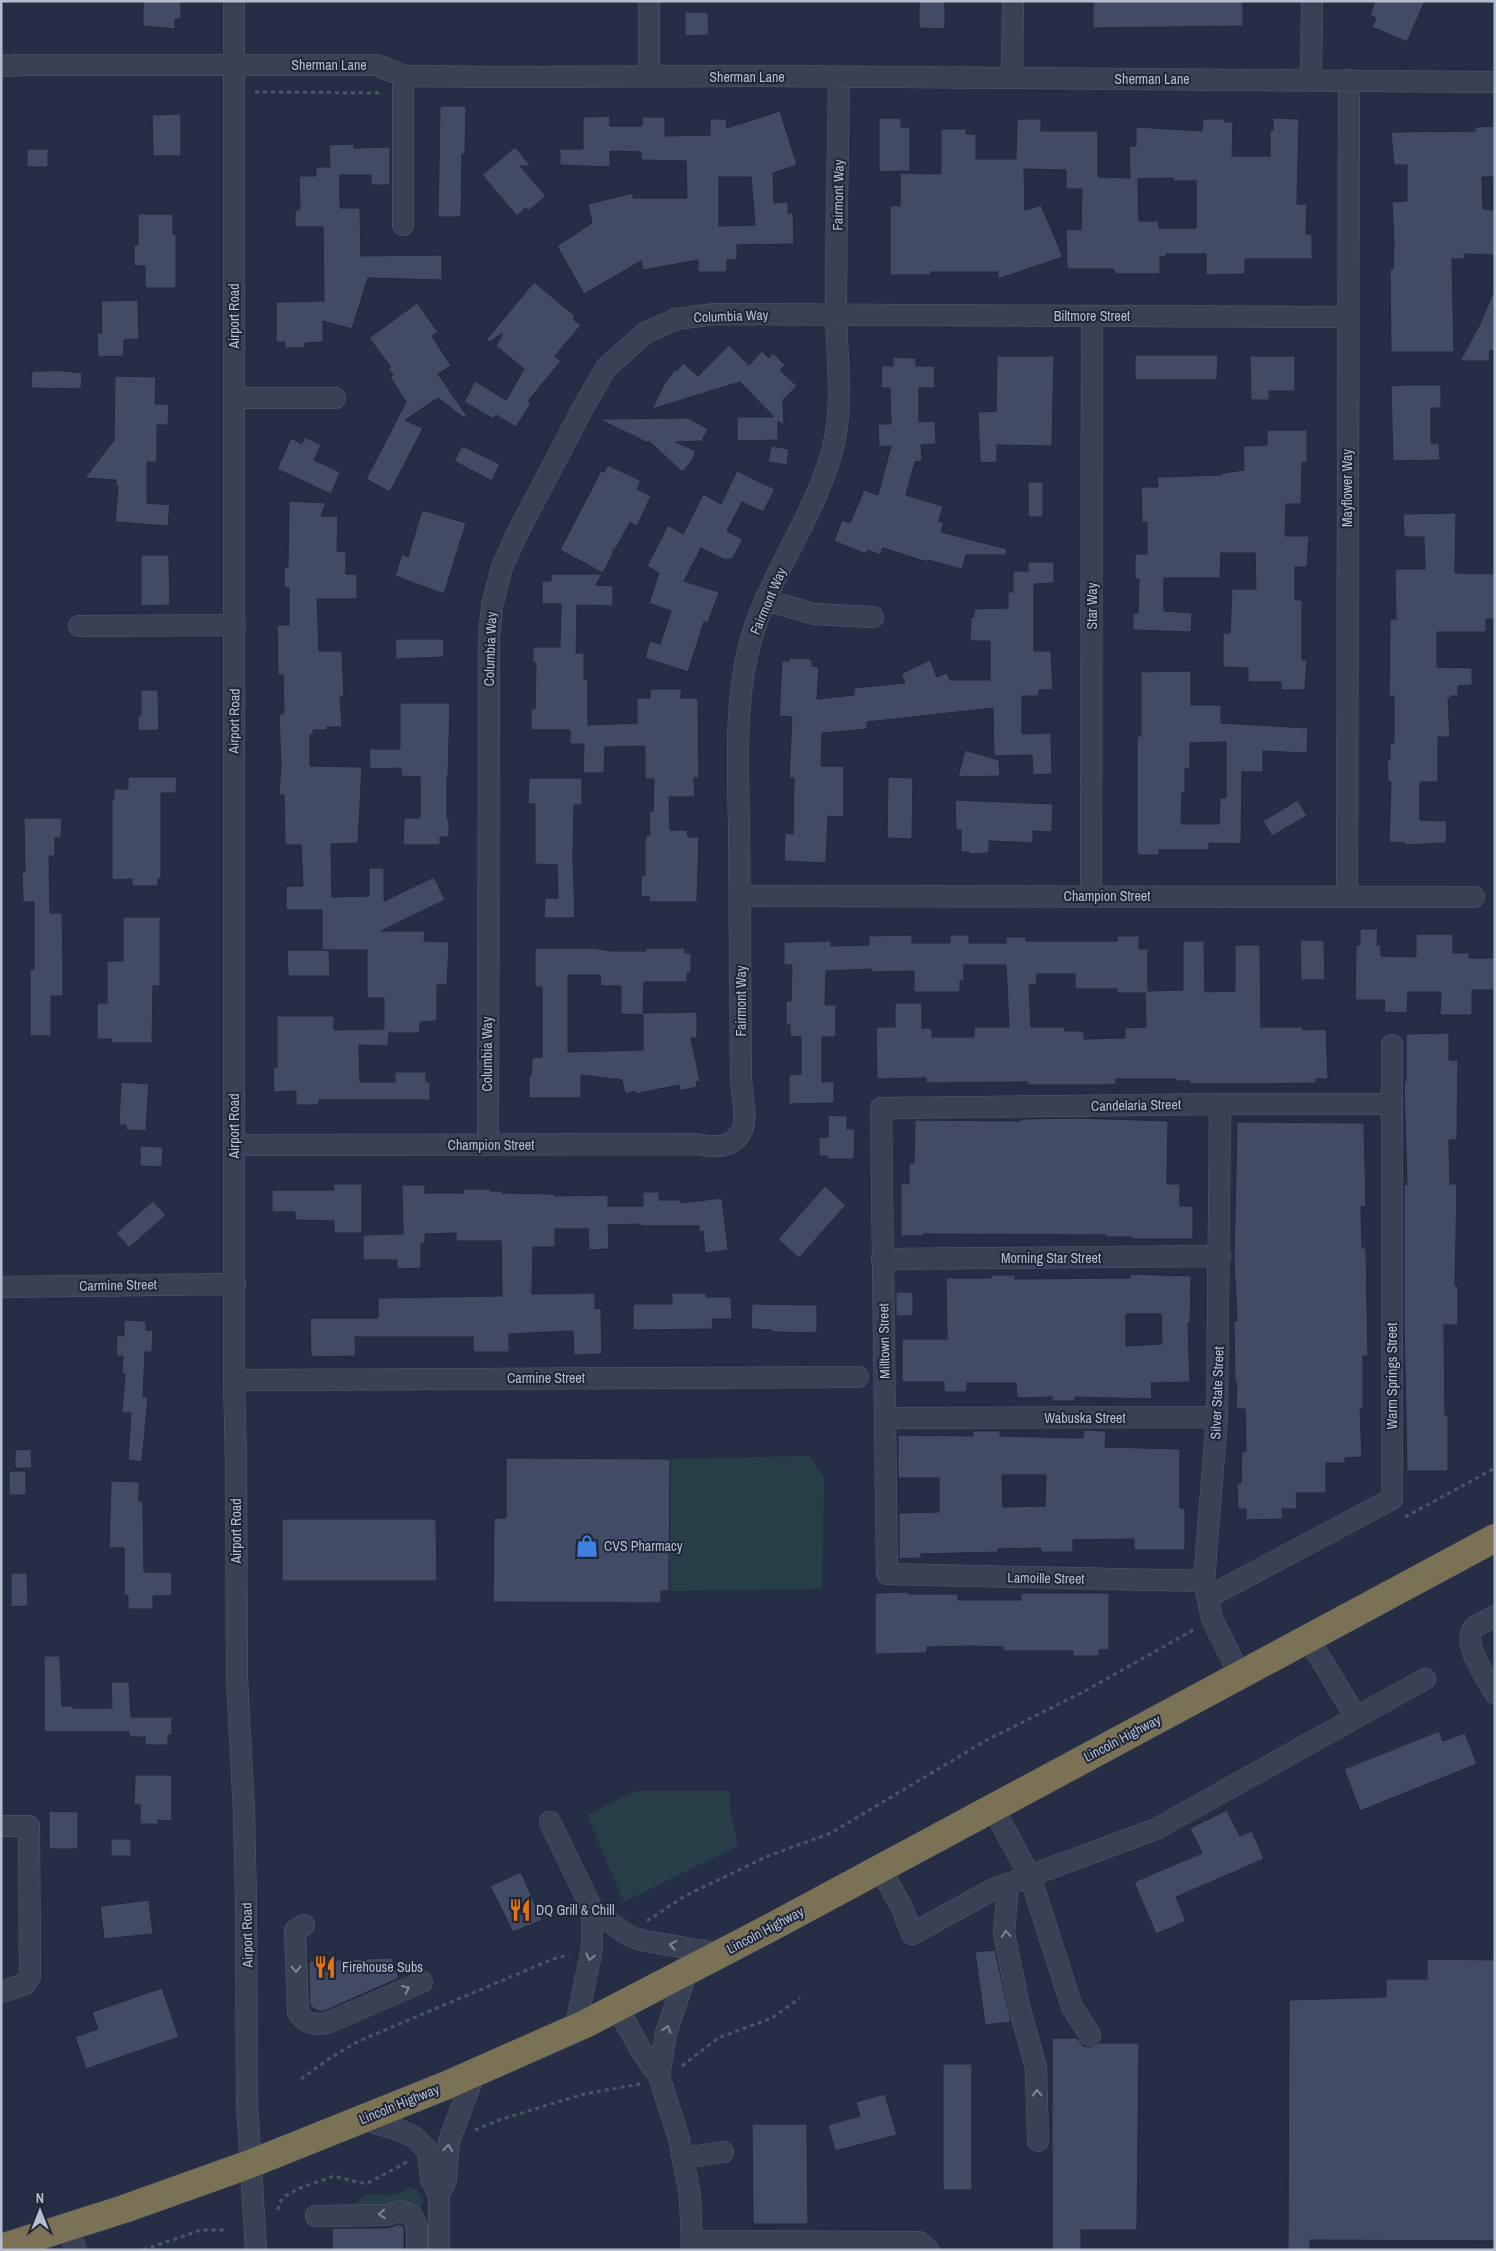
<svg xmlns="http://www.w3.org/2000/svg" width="1496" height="2251" font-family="'Archivo Narrow',sans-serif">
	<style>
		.green { fill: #273e46 }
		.building { fill: #414b65; stroke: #20283c; fill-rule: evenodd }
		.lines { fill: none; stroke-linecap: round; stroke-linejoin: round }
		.minor-casing { stroke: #555c6f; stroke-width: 22 }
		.highway-casing { stroke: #41495c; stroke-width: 29 }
		.path { stroke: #455b62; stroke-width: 3; stroke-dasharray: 4 4; stroke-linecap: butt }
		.minor { stroke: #394154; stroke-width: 21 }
		.highway { stroke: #7b7256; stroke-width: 28 }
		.oneway { stroke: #7e8597 }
		.labels { text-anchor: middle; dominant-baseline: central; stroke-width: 4; stroke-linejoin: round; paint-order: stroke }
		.street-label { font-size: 14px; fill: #b7bdce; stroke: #1e263a }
		.poi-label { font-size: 14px; fill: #b7bdce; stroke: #1e263a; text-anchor: start }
	</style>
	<rect width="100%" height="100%" fill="#252e45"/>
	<path class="green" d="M810 1456 824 1478 822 1589 669 1591 670 1459Z
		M635 1791H730V1809L738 1846 624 1902 587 1815Z
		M411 2188 418 2191 423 2199 419 2214 386 2205H354C372 2186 377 2199 396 2194 401 2193 405 2189 411 2188Z"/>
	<path class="building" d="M143 1H181V19H175V29L143 26Z
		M919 1H945V29L919 28Z
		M1093 1H1243V26L1093 28Z
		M1375 1H1425L1407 42 1372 27 1376 18 1370 15Z
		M685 12H708L709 35 685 36Z
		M440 106H466L465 157 462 153 461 217H438Z
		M780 111 797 165 773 173 774 203 788 202V213H793L794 244 737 245V260H727V272H698V260L643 270 641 261 584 294 557 246 592 223 588 204 633 193V198H687L686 161 641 160V152L610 151V167L560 165V149H583V117L610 116V126H642V117H665V136L710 135V119H726L727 128ZM719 177H751L755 225 719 226Z
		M181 114V156H153L152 115Z
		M879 118H901V127H910V171L879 172Z
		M1273 118 1299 119 1297 204H1307L1306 234H1312V259H1245V274L1206 275V254H1166V257H1160V274H1116L1113 269H1067L1066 229 1081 230 1082 189H1066V170L1024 169 1025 210 1041 205 1063 257 998 279V272H931V275H890V206H900V173L941 174V129H966V134H976V159H1016L1017 119H1041V131H1098V177L1130 178 1129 146H1136V127L1202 131 1203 119H1225V122H1233L1232 156H1270V130H1273ZM1173 178V181H1196V228H1159V221H1139L1138 179Z
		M1495 126V177H1482L1483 209 1495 210V255L1464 254V259H1452L1454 352H1391L1390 269H1393L1394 243 1392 202 1407 201V165H1394L1391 132 1475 131V127Z
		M354 144V148L390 147V185H371V175H340V208H360L361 256 442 255V280L368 278 352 329 323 321V342L305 343V348H285V342H276V302L324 301 323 227H295V210H300L299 176H316V167H330L329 145Z
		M515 147 531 166H520L546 196 528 211 526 208 517 216 482 175Z
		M27 149H48V167H27Z
		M138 214H173V234H176V288H145V266H134V245H138Z
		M534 282 575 316 573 319 581 325 555 356 561 361 528 401 531 403 516 427 496 415 494 419 464 402 475 381 506 400 524 369 496 346 503 333 489 342 487 339Z
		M1495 289V352L1490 350 1489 361H1460L1480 324Z
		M138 300 139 339 124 340V356L98 357 97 333H102L101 301Z
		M417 303 438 332 432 336 451 366 438 374 467 416 464 418 438 398 405 420 423 428 390 492 366 479 406 402 390 377 393 375 388 368 391 367 369 338Z
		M729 345 749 365 762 351 769 358 773 353 785 365 780 370 797 386 783 400 784 426 778 421V440L737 441V417H774L740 382 652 409 665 382 676 369 677 371 683 363 698 376Z
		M1135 355H1218L1217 380H1135Z
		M997 356H1054L1052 446 997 445V462L980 463 978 412 996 411Z
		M1250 356H1295V391H1269V400H1251Z
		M893 357 916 358V366H934L935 388H919V422L935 421 936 444 921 445 922 461 915 462 906 495 943 506 939 521 944 523 941 532 1007 549 1006 555H966L962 569 928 560 927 562 883 548 880 555 868 550 866 554 834 541 842 520 850 523 864 490 878 495 891 446 879 447 878 424H891L890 388H881L882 365 893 366Z
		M53 370 82 373 81 389 31 388 32 371H53Z
		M115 376 156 377 155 404H169L168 425H157V462H147V503L170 505 168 526 115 522 118 486H116V480L85 478 114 440Z
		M1405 385H1441V408H1431V443H1439L1440 460 1393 461 1391 386Z
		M688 418 708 429 702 441 676 442 696 451 692 461 682 472 649 441 648 443 599 419Z
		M1267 430H1307V462L1302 463 1301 504H1286L1285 536H1309L1307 567H1295V600H1302V660H1307L1305 690H1281V682H1248V668L1223 667V633H1230L1232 589H1256L1255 553H1221L1220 578H1164V611L1192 613 1191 632 1133 630V614L1138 613 1139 579H1135V554H1147V522L1142 523 1141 487H1158L1157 477 1222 475V473L1244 470 1243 446 1267 445Z
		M305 437 321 445 314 460 340 472 331 494 277 469 291 438 302 444Z
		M462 446 500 464 492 481 454 461Z
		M771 446 789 449 787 465 768 462Z
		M608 465 641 481 637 489 651 496 637 526 630 522 615 550 613 549V554L603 573 560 550 601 471 604 472Z
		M737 471 775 489 763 512 742 502 727 531 743 539 733 558 725 560 701 548 684 581 719 592 708 623 704 622 688 672 645 658 650 641 660 644 671 611 649 603 659 573 647 566 668 525 683 534 703 494 721 504Z
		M1028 482H1043V517H1028Z
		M289 501 326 503 321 516H338L337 551 346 552V574H357V599H317L319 651H342L344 697H340L342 727H327V730H313V735H310V766L362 767 358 843 331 844 332 897 369 896V868H384V901L434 877 445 900 381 931H425L424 941 449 942 447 985H437V1021L420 1022V1033H389L388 1046 359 1045 360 1082H395V1072H426V1082H430V1100H319V1105H296V1091L274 1092 273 1067H277V1016H334V1030L384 1029V998H367V950H322V910H286V886H303L301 845H285L284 795H279L281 766 279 714H284L283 675H278L277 625H289V588H284V567H288Z
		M422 510 466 523 444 594 395 576 402 554 408 557Z
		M1456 513 1455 573 1495 574V619H1486V632H1437V667L1472 668V685L1458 686V696H1451V698H1448L1450 737H1438V782H1420V820L1447 821 1446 843 1405 845V843L1389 842 1391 782H1388L1387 760H1390V743H1394V696H1389L1390 619H1396L1395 576 1396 569H1425L1424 537H1404L1403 514Z
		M141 555H169L170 605 141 606Z
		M1028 562H1054V583L1034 584V651H1051L1053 690H1039V696H1022V734L1051 733 1052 774 1033 775 1032 755 994 756 993 708 867 722V729L822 733 821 766H844V817L828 816 826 863 784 861 785 833 793 834 794 778H789L792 717 779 716 782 661H789L790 658 812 659V666L819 667 817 699 854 695V688L905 683 901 674 930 660 937 677 947 673 950 680H990V641H970L971 617H974V609L1008 608V592H1013V571H1028Z
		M551 574H602L596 585 613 586V606L577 605 576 653H584V679H588V725L637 723V698H650V689H682L680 698H698L699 778H694L695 797H669L670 830H687L688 837H699L697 902H649V896L641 897V875H645V839H646V835H650L649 811H653L654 779H645V746L605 747 604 773H583L584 744H570V730H531V709H535L536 663H533V647H560L561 604H542V581H551Z
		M395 639H444V657L396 659Z
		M1191 671V705H1221V723L1308 728 1307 753 1263 751V772H1242L1241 844 1209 843V850H1159V855H1140L1137 853V736H1141V672ZM1226 742V798H1220L1219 824H1181L1182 793H1185V769H1190V743Z
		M141 690H158L159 730 138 731V715H141Z
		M400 703H450L448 777H447V819H449V837H440V845H403L404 818H420V777L401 776V768L370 769 369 749H400Z
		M965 750 999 760 1000 776 958 777Z
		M128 777H177L176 793H161V879H158V886H132V879L112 880V799H114V789H128Z
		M888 777 913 778 912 839 887 838Z
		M529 778H582V805H574L573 859 575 918H544L545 898H558L557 865 535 864V804H528Z
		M955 800 1053 804 1052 832 1033 831V843L989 841V853L969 854V852H961V830H956Z
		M1298 800 1307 816 1272 836 1263 821Z
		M24 818H62L61 838H55V856H49L50 913H62L63 961V996H51V1036H30V969H34V902H23L22 872H25Z
		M123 917H160V986H153L152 1043H112V1039H97V1003H107V961H123Z
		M1360 929H1378L1377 945H1381V956L1416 957V934H1453V953H1469V958H1495V990H1472V1015H1440L1441 992H1408L1407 1013 1384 1012 1385 1000H1355L1356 945H1360Z
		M912 935V943H950V935H969V943H1006V937H1026V941H1117V936H1139V949H1148V991L1183 990V941H1204L1205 992 1235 991V945H1260L1261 1027H1303V1030L1326 1029 1328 1079H1316V1083L1263 1084H1190V1081H1176V1079H1116V1084L1108 1085H1028V1082L926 1083V1078L877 1079 876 1027H895V1003H922V1028H932V1037H974V1027H1009L1006 965H964V981H960V992H914V971L871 972V969L826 971 825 1005H836V1037H822V1082L834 1081V1103L789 1104V1075L801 1074V1037L790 1036V1025H786V1001H791L792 965H784V942L831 941V946L869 945V936ZM1036 974H1075V989H1117V993H1145L1146 1027 1125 1028V1038L1084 1039V1031H1065V1027H1031L1029 985H1037Z
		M1300 940H1324L1325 980H1301Z
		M535 948H594L610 951H646V948H685V953H691V973H687V982H644L643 1013 697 1012V1038H691L700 1081 696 1082 697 1087 680 1091 679 1085 635 1094V1091L625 1094 622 1080 581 1075V1098H529V1076H531L532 1058 542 1057V987H535ZM568 975H600L601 986H621V1014L643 1015V1050L568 1052Z
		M287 950H329L330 976H288Z
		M1449 1033V1060H1458L1457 1140H1449L1450 1184H1457L1455 1286H1458V1325H1444L1445 1415H1448V1471H1407L1404 1322V1185H1407L1404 1081H1406V1034Z
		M121 1082 149 1084 146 1131 126 1130V1125H119Z
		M828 1115 847 1116V1129H855L854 1159H827V1156H819V1137H828Z
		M1077 1118 1168 1121 1167 1184H1180V1206H1193V1239H1132V1237H1106V1235L923 1234V1236H901V1183L909 1184V1163H914L915 1120 1020 1121V1119Z
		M1237 1122 1364 1123 1366 1207H1361L1362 1248H1366L1368 1356H1363V1409H1360L1362 1457 1345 1458V1463H1326V1493H1296L1297 1509H1282L1283 1519 1246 1520V1509H1238L1237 1483H1241L1242 1451H1246L1245 1409H1236L1237 1382H1235L1234 1321H1237L1234 1260Z
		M140 1146 163 1147 162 1167 140 1166Z
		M333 1184H362V1233H334V1221L295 1220V1212H272V1190H334Z
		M402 1185H425V1193H463V1189H490V1191H502V1193L554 1194V1196L608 1195V1206H643V1192H659V1200H681V1203L722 1198 728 1250 705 1253 703 1231 699 1232V1226H640V1224L608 1225 609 1249 589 1250 588 1229H555V1247H533L532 1294 595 1293V1309L601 1308 602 1354 574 1355 573 1331 509 1334V1352H473V1337H355L356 1356 311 1357 310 1318H378V1298L502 1296 501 1241H456V1233L425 1234V1243L421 1244V1268L397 1269V1260H363V1235L403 1234Z
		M825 1186 846 1205 799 1258 778 1239Z
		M153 1201 166 1215 129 1248 116 1233Z
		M1130 1274 1191 1276 1190 1323H1188L1190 1382 1151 1383 1152 1399 1075 1397V1401H1052V1397L1017 1398 1016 1383H967V1392H944V1382H902V1339H947L946 1278H991V1275H1015V1279L1130 1278ZM1126 1314H1161L1162 1344 1126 1346Z
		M896 1292H913V1316H896Z
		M672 1293H706V1297H731L732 1319H712L713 1329 633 1330V1304H672Z
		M752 1304 817 1305V1333L773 1332 772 1330 751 1329Z
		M124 1320 146 1321V1330H153L152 1352H145L143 1397H148L142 1462 128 1460 131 1413H122L125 1374H122L123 1356H116L117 1335 124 1336Z
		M1084 1430 1106 1431 1105 1447 1180 1449V1508H1185V1550H1134V1539L1073 1540V1552H1041V1548L998 1549V1552L921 1554V1558L899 1559V1513L939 1512V1478H898V1435L973 1436V1431H1000V1436L1083 1438ZM1002 1475H1046L1045 1506 1003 1507Z
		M31 1449 32 1468H15V1450Z
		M506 1458 670 1459 669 1591H661V1603L493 1602 494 1518H506Z
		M9 1471H26V1495H9Z
		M111 1481 139 1482V1501H143L144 1572H172V1596H153V1609H128V1595H124V1548H109Z
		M282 1519H436L437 1581H282Z
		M11 1573H27L28 1606 11 1607Z
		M908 1592V1594H958V1600H1021V1593H1109V1650H1099V1656H1073V1651H1003V1647L972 1646 927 1647V1653L875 1654V1593Z
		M44 1656H60L62 1706H73L72 1708H112L111 1682H129L131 1717H172V1735H168V1745H145V1737H129V1732H44Z
		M1439 1731 1443 1741 1465 1733 1477 1764 1360 1811 1344 1769Z
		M135 1775H172V1821L158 1820V1824H140V1805H134Z
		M1227 1810 1240 1836 1252 1831 1264 1859 1176 1897 1186 1921 1156 1934 1134 1882 1202 1853 1190 1828Z
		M49 1811 78 1812V1849H49Z
		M111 1839H131V1856H111Z
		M521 1872 542 1920 513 1932 490 1886Z
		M149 1900 153 1934 104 1939 100 1906Z
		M995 1950 1011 2022 985 2025 975 1952Z
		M392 1958 399 1978 324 2011H318L310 2006 309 1961Z
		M1427 1959 1495 1960V2241L1310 2240V2250H1288L1289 2000 1386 1997V1979H1427Z
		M162 1988 179 2037 86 2069 75 2037 98 2029 92 2012Z
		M1052 2038H1077L1084 2046 1090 2047 1099 2043H1139L1137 2230H1081V2250H1052Z
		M943 2064H972V2190H943Z
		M885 2094 897 2135 835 2151 828 2125 860 2116 856 2102Z
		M752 2124H807L808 2224H753Z
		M400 2224 404 2228V2250H332V2228H387Z"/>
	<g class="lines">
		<defs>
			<path id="minor" d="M234 1V1380L236 1462 237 1679 244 1812 246 1901 247 2103 256 2250
				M649 1V76
				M1 66 24 65H377L403 76 493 77 760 76 1495 82
				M403 76V225
				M1012 78 1013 1
				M1311 80 1312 1
				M234 398H335
				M765 600 814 614 873 617
				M79 626 235 625
				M740 896 1474 897
				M1091 896 1092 317
				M1347 897 1349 80
				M1220 1104 1217 1417 1204 1581 1212 1619 1240 1675
				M234 1145 695 1144C712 1147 731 1150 741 1132 749 1119 741 1094 741 1077 741 994 740 911 739 828 738 759 733 687 757 621 778 563 816 511 832 451 844 408 837 359 836 315 836 236 838 157 839 78
				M488 1145 489 638 492 606 502 567 518 532 584 406 606 368 645 333 676 319 715 314 1347 317
				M882 1259 1220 1256
				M1 1287 235 1284
				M234 1380 858 1377
				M886 1418 1217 1417
				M1204 1581 887 1574 881 1108 1220 1104H1392
				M1208 1597 1392 1499V1045
				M1495 1616C1489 1620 1479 1623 1474 1628 1461 1642 1487 1679 1495 1693
				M1308 1638 1356 1717
				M993 1808 1030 1876 1072 2007 1090 2035
				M550 1822 592 1909V1949L575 2029
				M1 1826H29L30 1976 25 1984 1 1992
				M880 1868 902 1908 912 1934 992 1890 1156 1829 1425 1679
				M1008 1884 1004 1934 1019 2006 1036 2068 1038 2141
				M592 1909 626 1934 640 1940 721 1954
				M304 1925 295 1931 298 2012C304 2024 315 2025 327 2023L422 1982
				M617 2007 642 2052 659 2076 679 2139 690 2195 692 2250
				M659 2076 666 2033 687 1971
				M362 2119 399 2130 414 2137 428 2151 431 2179 439 2195V2250
				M684 2158 723 2152
				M439 2195 446 2179 449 2141 475 2072
				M316 2216 387 2215 401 2211 412 2216 417 2227V2250
				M68 2227 76 2250
				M693 2241 919 2242 928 2250"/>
			<path id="highway" d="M1 2248 124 2209 250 2164 447 2085 585 2024 766 1930 1495 1538"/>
		</defs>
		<use href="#minor" class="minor-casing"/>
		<use href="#highway" class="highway-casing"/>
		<path class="path" d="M255 92 383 93
			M1405 1517 1495 1468
			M647 1921 685 1896 768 1856 831 1833 985 1741 1085 1691 1195 1629
			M682 2066 718 2038 772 2018 800 1998
			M301 2079 330 2058 359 2041 553 1959 569 1955
			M475 2130 502 2119 584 2094 640 2084
			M278 2210 280 2202 285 2196 300 2188 334 2176 361 2183 370 2182 409 2161
			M143 2250 201 2230H226"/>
		<use href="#minor" class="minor"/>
		<use href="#highway" class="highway"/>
	</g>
	<defs><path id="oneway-chevron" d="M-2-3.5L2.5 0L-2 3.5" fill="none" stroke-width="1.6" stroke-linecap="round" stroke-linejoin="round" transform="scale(1.25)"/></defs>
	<g class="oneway">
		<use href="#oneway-chevron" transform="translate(1006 1934) rotate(-94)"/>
		<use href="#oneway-chevron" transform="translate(673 1945) rotate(-170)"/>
		<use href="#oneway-chevron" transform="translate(590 1957) rotate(104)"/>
		<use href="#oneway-chevron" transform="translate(296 1969) rotate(88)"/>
		<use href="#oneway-chevron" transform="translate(406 1989) rotate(-24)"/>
		<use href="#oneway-chevron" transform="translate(667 2029) rotate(-73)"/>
		<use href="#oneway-chevron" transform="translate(1037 2093) rotate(-92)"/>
		<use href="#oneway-chevron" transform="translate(448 2148) rotate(-85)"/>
		<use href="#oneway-chevron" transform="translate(382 2214) rotate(176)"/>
	</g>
	<defs>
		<symbol id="shop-bare" viewBox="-9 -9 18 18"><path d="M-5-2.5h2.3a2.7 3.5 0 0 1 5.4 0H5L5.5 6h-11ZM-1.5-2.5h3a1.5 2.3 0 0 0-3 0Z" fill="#3f7fe0" stroke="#1e263a" stroke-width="2.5" paint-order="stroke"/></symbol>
		<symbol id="restaurant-bare" viewBox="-9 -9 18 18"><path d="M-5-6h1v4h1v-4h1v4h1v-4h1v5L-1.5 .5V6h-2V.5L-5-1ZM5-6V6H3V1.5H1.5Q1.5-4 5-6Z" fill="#e8710a" stroke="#1e263a" stroke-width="2.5" paint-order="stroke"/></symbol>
	</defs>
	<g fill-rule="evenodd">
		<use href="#shop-bare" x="571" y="1530" width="32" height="32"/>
		<use href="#restaurant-bare" x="504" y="1894" width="32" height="32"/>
		<use href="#restaurant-bare" x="309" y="1951" width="32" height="32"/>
	</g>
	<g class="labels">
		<g class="street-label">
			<text x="329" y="65">Sherman Lane</text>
			<text x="747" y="77">Sherman Lane</text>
			<text x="1152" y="79">Sherman Lane</text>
			<text transform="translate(838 195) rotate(-89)">Fairmont Way</text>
			<text transform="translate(234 316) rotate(-90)">Airport Road</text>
			<text transform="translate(731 316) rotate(-2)">Columbia Way</text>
			<text x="1092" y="316">Biltmore Street</text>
			<text transform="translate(1347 488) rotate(-90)">Mayflower Way</text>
			<text transform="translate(768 601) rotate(-67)">Fairmont Way</text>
			<text transform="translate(1092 606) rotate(-90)">Star Way</text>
			<text transform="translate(490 649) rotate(-88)">Columbia Way</text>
			<text transform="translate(234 721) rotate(-89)">Airport Road</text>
			<text x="1107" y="896">Champion Street</text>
			<text transform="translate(741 1001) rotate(-90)">Fairmont Way</text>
			<text transform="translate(487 1054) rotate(-90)">Columbia Way</text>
			<text transform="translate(1136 1105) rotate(-1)">Candelaria Street</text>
			<text transform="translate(234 1126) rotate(-90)">Airport Road</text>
			<text x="491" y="1145">Champion Street</text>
			<text x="1051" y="1258">Morning Star Street</text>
			<text transform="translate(118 1285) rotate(-1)">Carmine Street</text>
			<text transform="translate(884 1341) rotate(-91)">Milltown Street</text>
			<text transform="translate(1392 1376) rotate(-90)">Warm Springs Street</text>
			<text x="546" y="1378">Carmine Street</text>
			<text transform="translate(1217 1393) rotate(-88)">Silver State Street</text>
			<text x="1085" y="1418">Wabuska Street</text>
			<text transform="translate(236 1531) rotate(-90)">Airport Road</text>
			<text transform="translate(1046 1578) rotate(1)">Lamoille Street</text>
			<text transform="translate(1122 1738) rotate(-28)">Lincoln Highway</text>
			<text transform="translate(765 1930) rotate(-28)">Lincoln Highway</text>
			<text transform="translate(247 1935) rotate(-91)">Airport Road</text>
			<text transform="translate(399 2104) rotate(-22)">Lincoln Highway</text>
		</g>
		<g class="poi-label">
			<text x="604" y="1546">CVS Pharmacy</text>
			<text x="536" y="1910">DQ Grill &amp; Chill</text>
			<text x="342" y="1967">Firehouse Subs</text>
		</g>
	</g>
	<rect width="1496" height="2251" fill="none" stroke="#b7bdce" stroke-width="5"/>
	<g transform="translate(40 2211)" stroke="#1e263a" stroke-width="4" paint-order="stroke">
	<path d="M0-4L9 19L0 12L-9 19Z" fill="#b7bdce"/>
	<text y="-8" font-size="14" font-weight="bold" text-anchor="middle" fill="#b7bdce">N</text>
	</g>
</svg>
